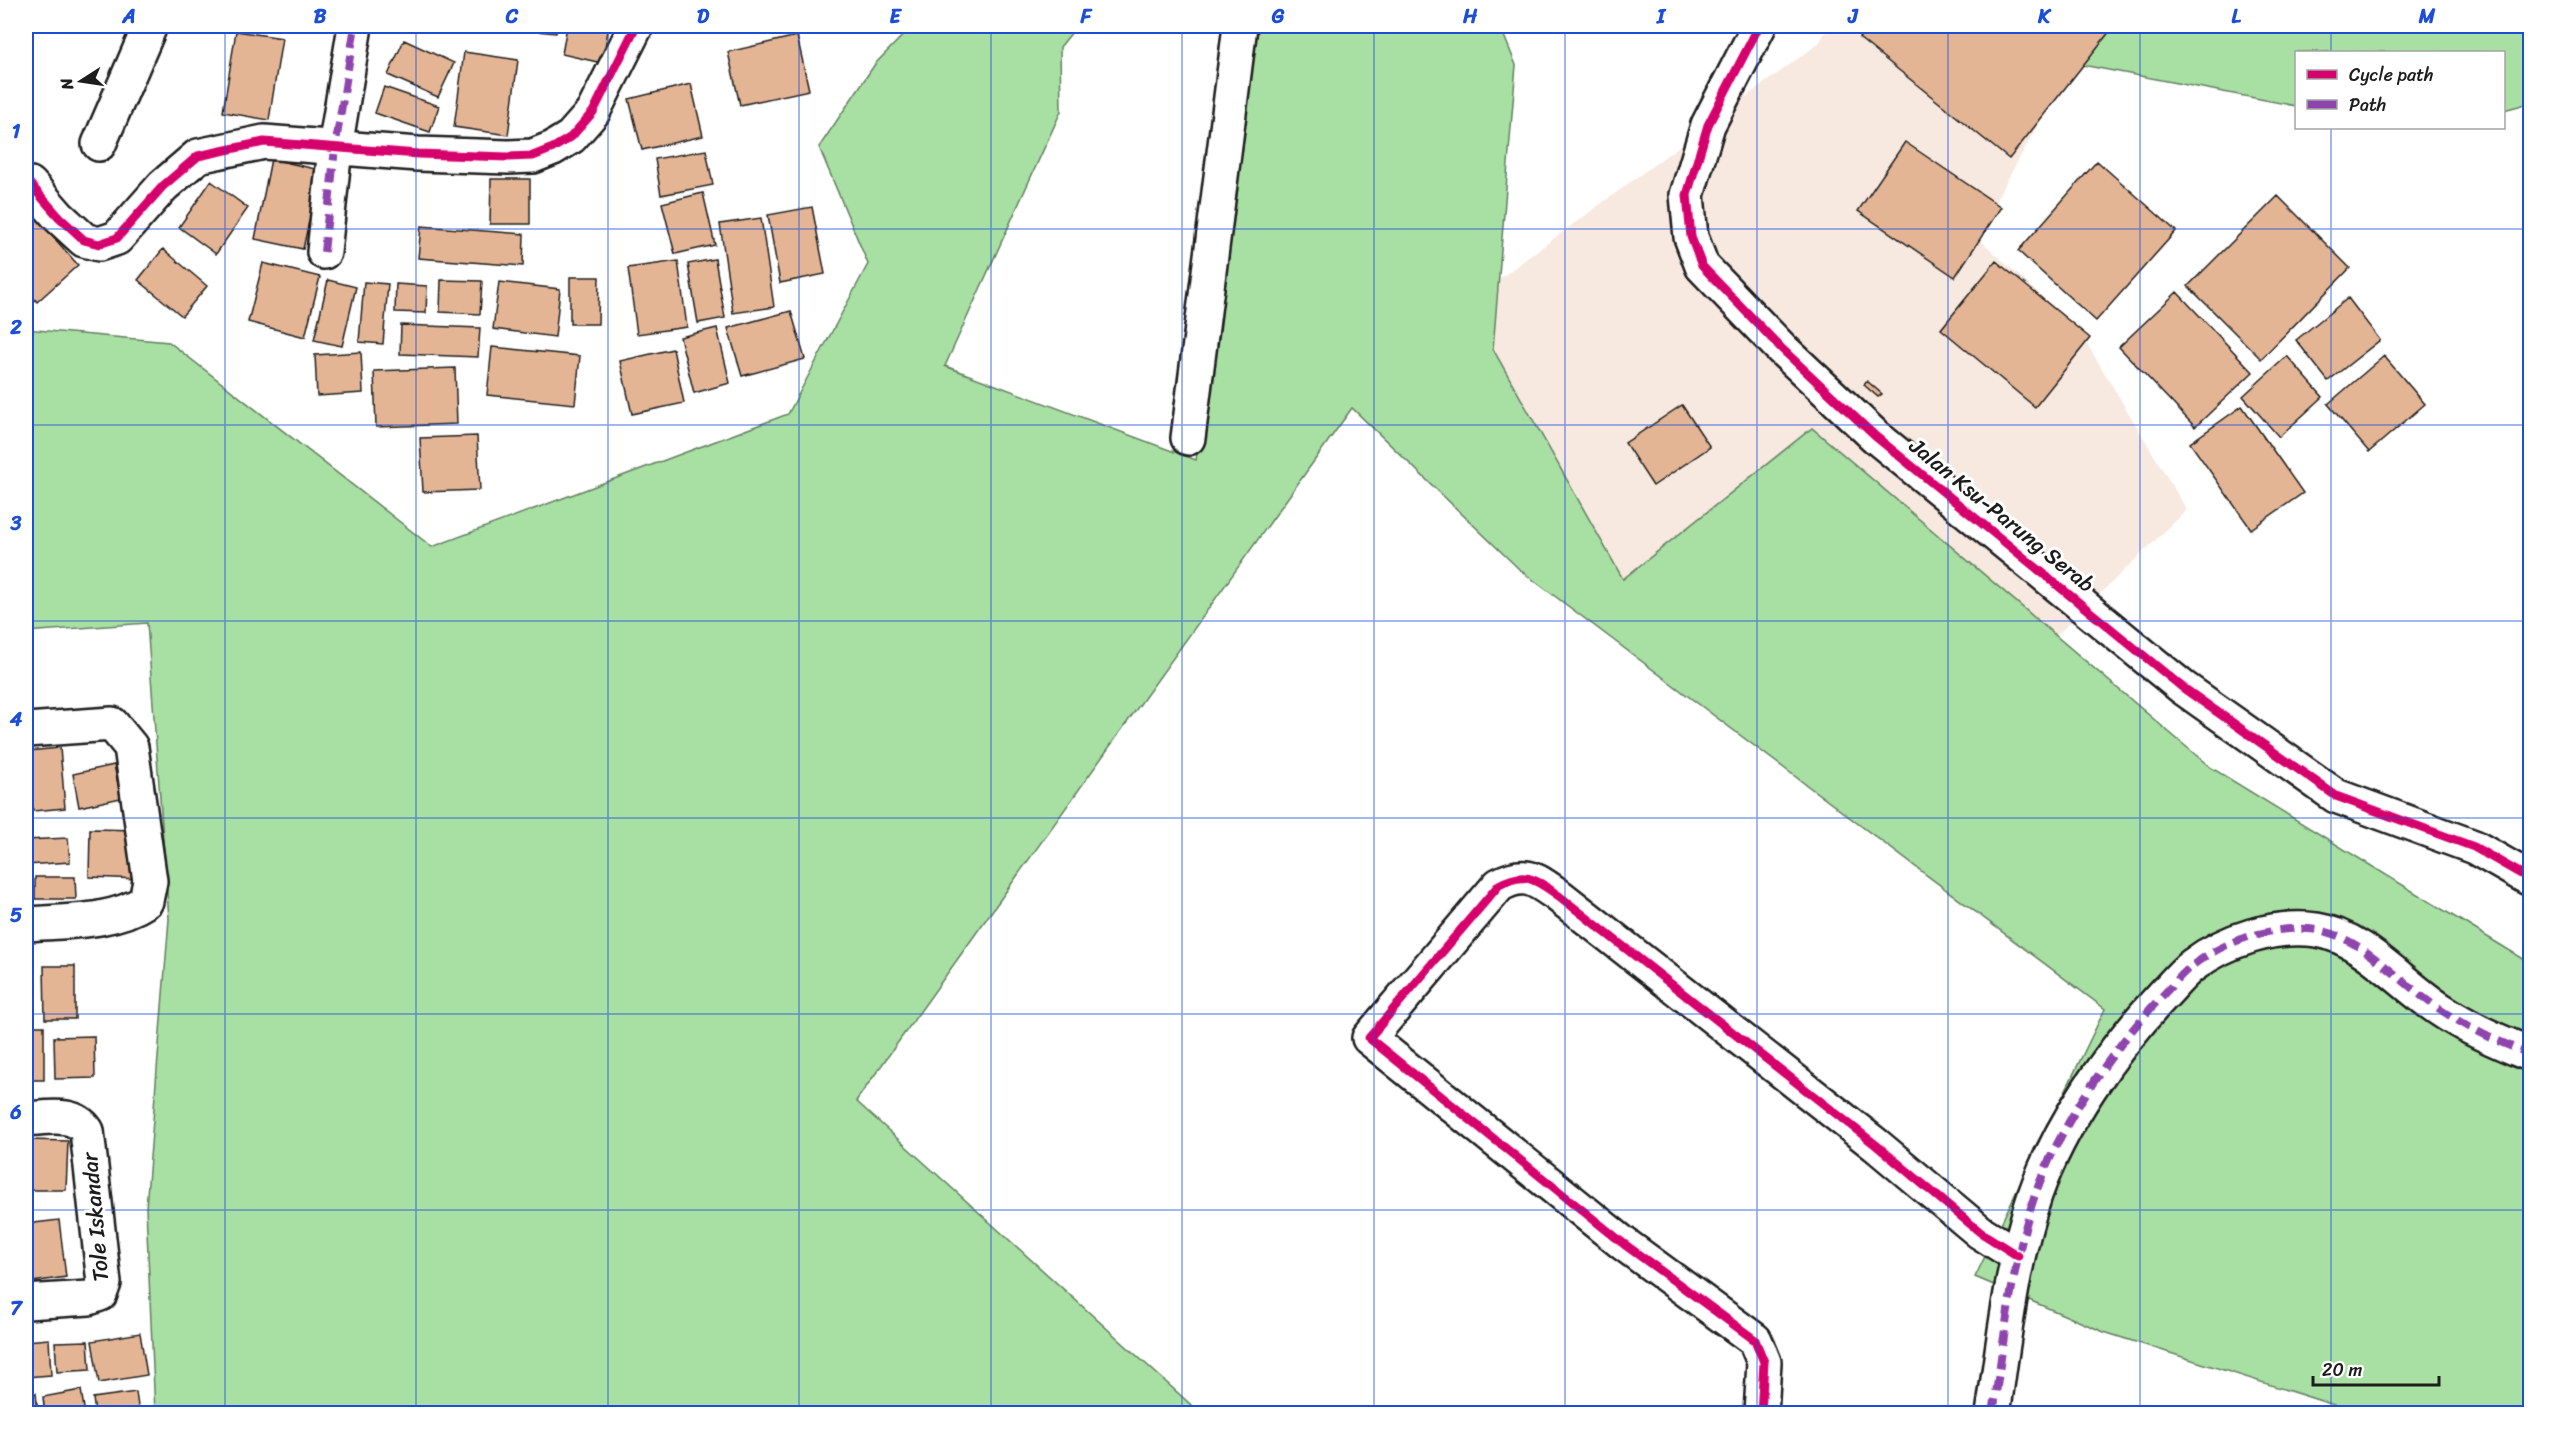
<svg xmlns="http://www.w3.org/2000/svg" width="2556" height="1439" font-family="Sriracha,sans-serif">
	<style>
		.built { fill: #f7e9df }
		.green { fill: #a8dfa3; stroke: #627e60; stroke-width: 1.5 }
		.building { fill: #e4b595; stroke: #1c1c1c; stroke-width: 1.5 }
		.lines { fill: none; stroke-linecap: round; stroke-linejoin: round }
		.minor-casing { stroke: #1c1c1c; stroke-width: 38 }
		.minor { stroke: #fff; stroke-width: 33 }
		.quiet { stroke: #8e44ad; stroke-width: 8; stroke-dasharray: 15 8; stroke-linecap: butt }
		.cycleway-casing { stroke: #fff; stroke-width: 13 }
		.cycleway { stroke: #d6006c; stroke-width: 9 }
		.grid { fill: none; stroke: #1d4ed8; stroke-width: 1.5; stroke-opacity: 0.55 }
		.labels { text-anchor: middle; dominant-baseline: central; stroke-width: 6; stroke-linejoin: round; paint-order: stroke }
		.street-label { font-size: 22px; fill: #1c1c1c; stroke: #fff }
		.neatline { fill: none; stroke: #1d4ed8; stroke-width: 2 }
		.grid-label { font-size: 20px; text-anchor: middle; font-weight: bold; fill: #1d4ed8 }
	</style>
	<rect width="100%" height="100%" fill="#fff"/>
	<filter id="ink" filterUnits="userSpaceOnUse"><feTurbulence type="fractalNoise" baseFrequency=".0167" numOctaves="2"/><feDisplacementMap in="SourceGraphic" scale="12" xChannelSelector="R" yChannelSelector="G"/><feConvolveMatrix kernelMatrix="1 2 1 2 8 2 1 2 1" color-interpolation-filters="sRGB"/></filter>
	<g filter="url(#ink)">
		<path class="built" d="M1829 26H2105L2072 64 1976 236 2080 332 2187 510 2056 636 1812 428 1624 580 1493 349 1499 279 1819 43Z"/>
		<path class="green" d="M912 26H1077L1060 47 1061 111 945 366 1196 460 1244 136 1254 26H1500L1516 65 1493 349 1623 579 1812 428 2210 767 2530 963V1413H2359L2104 1332 1975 1277 2105 1009 1520 570 1352 408 856 1101 1200 1413H155L146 1208 169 919 147 623 26 632V329L169 342 432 547 788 414 868 264 819 147 875 64Z
			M2105 26H2530V103L2504 110V52H2296V106L2072 63Z"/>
		<path class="building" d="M516 26H556V33L516 29Z
			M567 26H609L602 63 562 54Z
			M670 26H714V28L671 34Z
			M721 26H758L722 32Z
			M1869 26H2114L2009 159 1859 38Z
			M236 31 282 38 269 120 223 112Z
			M797 36 809 90 740 105 728 52Z
			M404 40 454 63 438 97 388 75Z
			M464 52 518 60 508 135 454 127Z
			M691 84 703 136 642 150 629 99Z
			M384 87 439 106 430 132 375 113Z
			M1905 142 2001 207 1955 277 1858 211Z
			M706 150 713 185 661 195 655 159Z
			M271 159 320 170 303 249 255 239Z
			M2097 161 2176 231 2096 321 2018 251Z
			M491 179H530V224H490Z
			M211 181 248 208 216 254 179 227Z
			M703 193 715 245 675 254 662 203Z
			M2278 196 2350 268 2261 359 2188 286Z
			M26 206 78 265 37 302 26 289Z
			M812 207 825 274 780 283 768 215Z
			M761 218 774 307 733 313 720 224Z
			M421 226 524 234 523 266 418 258Z
			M163 249 207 286 182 316 138 280Z
			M715 259 725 318 698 323 688 264Z
			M678 261 687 327 637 334 628 268Z
			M1996 261 2090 338 2035 407 1941 329Z
			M263 263 320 277 305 337 248 322Z
			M570 277H599L598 324H570Z
			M328 280 356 287 342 346 314 340Z
			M441 280 482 281 480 314 440 312Z
			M364 282 388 284 383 344 359 342Z
			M499 282 560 289 555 337 493 329Z
			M396 284 427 286 426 313 395 312Z
			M2177 292 2253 372 2195 427 2119 347Z
			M2348 298 2380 340 2328 381 2296 340Z
			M791 311 805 359 742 376 728 328Z
			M401 325 480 328 478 357 400 354Z
			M717 328 730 383 694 393 680 337Z
			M492 347 580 356 575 404 487 395Z
			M673 349 684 403 632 414 620 361Z
			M361 352 363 393 317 396 315 355Z
			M2287 356 2323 397 2279 437 2243 396Z
			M2384 356 2425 404 2369 452 2328 404Z
			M455 368 457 424 376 427 374 371Z
			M1867 381 1882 394 1878 397 1864 385Z
			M1682 405 1710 447 1653 486 1625 443Z
			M2242 406 2303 493 2251 529 2190 443Z
			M477 436 480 490 423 492 420 438Z
			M60 748 65 808 33 811 28 751Z
			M114 765 121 798 79 807 73 774Z
			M90 829 142 830 141 879 89 877Z
			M68 838 70 862 26 865V840Z
			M35 877H75L76 899H35Z
			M44 966H75V1019H45Z
			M26 1026H44V1080H26Z
			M94 1036 95 1078 55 1079 54 1037Z
			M28 1140 68 1141 66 1190H27Z
			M59 1220 66 1277 26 1283V1224Z
			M140 1333 147 1375 99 1383 92 1341Z
			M49 1339 51 1375 26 1377V1341Z
			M88 1341 90 1370 57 1372 55 1342Z
			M81 1390 85 1414H45L43 1397Z
			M136 1392 139 1414H95L93 1398Z
			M36 1393 38 1414H26V1394Z"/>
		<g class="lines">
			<defs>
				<path id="minor" d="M1759 26 1708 125 1687 195 1691 237 1702 266 1782 349 1875 436 2182 687 2336 796 2474 847 2530 879
					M99 144 150 26
					M30 184 59 217 84 240 99 244 117 238 163 186 198 156 264 142 418 154 508 157 533 156 553 148 571 137 593 112 636 26
					M324 252 335 148 355 26
					M1188 438 1240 26
					M26 730 112 724 131 747 150 881 146 901C113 923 65 921 26 924
					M26 1119C47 1118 74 1111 87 1131L104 1283 100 1294 89 1298 26 1302
					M1761 1414 1764 1362 1755 1340 1624 1244 1369 1038 1499 885C1526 870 1536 880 1559 896L1876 1145 1980 1232 2018 1256
					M1993 1414C2004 1341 2011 1266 2035 1195 2060 1124 2112 1049 2164 994 2173 985 2182 973 2193 965 2226 940 2275 924 2317 930 2363 937 2402 985 2441 1010 2469 1029 2499 1042 2530 1054"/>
			</defs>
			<use href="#minor" class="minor-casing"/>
			<use href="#minor" class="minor"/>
			<path class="quiet" d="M324 252 335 148 355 26
				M1993 1414C2004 1341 2011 1266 2035 1195 2060 1124 2112 1049 2164 994 2173 985 2182 973 2193 965 2226 940 2275 924 2317 930 2363 937 2402 985 2441 1010 2469 1029 2499 1042 2530 1054"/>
			<defs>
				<path id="cycleway" d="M1759 26 1708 125 1687 195 1691 237 1702 266 1782 349 1875 436 2182 687 2336 796 2474 847 2530 879
					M30 184 59 217 84 240 99 244 117 238 163 186 198 156 264 142 418 154 508 157 533 156 553 148 571 137 593 112 636 26
					M1761 1414 1764 1362 1755 1340 1624 1244 1369 1038 1499 885C1526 870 1536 880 1559 896L1876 1145 1980 1232 2018 1256"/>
			</defs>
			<use href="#cycleway" class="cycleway-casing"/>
			<use href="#cycleway" class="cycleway"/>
		</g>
	</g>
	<path class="grid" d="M225 26V1414M416 26V1414M608 26V1414M799 26V1414M991 26V1414M1182 26V1414M1374 26V1414M1565 26V1414M1757 26V1414M1948 26V1414M2140 26V1414M2331 26V52M2331 128V1414M26 229H2530M26 425H2530M26 621H2530M26 818H2530M26 1014H2530M26 1210H2530"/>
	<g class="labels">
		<g class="street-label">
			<text transform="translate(2002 515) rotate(39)">Jalan Ksu-Parung Serab</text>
			<text transform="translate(95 1217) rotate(-95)">Tole Iskandar</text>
		</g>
	</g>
	<rect width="2556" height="1439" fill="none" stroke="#fff" stroke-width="66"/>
	<rect x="2295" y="51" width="210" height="78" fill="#ffffff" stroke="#a4a4a4" stroke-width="1.5"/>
	<rect x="2307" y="70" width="30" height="9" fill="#d6006c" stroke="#a4a4a4" stroke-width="1.5"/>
	<text x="2349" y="81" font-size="18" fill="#1c1c1c">Cycle path</text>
	<rect x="2307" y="100" width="30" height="9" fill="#8e44ad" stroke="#a4a4a4" stroke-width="1.5"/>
	<text x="2349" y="111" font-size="18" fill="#1c1c1c">Path</text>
	<g transform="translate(81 81) rotate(258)" stroke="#ffffff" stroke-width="4.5" paint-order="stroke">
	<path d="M0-4.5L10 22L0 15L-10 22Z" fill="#1c1c1c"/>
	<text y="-9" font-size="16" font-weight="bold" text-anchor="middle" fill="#1c1c1c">N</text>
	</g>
	<path d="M2313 1376v9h126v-9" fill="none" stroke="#1c1c1c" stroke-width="3"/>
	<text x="2322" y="1376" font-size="18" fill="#1c1c1c" stroke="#ffffff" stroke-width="4.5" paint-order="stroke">20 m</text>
	<rect x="33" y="33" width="2490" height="1373" class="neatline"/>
	<g class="grid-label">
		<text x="129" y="23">A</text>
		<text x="320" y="23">B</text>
		<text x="512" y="23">C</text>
		<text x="703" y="23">D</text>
		<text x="895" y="23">E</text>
		<text x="1086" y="23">F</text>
		<text x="1278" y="23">G</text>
		<text x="1470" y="23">H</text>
		<text x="1661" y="23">I</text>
		<text x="1853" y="23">J</text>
		<text x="2044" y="23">K</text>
		<text x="2236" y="23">L</text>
		<text x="2427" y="23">M</text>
		<text x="16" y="138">1</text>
		<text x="16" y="334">2</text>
		<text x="16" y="530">3</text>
		<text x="16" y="726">4</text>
		<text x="16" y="922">5</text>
		<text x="16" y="1119">6</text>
		<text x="16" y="1315">7</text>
	</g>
</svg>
